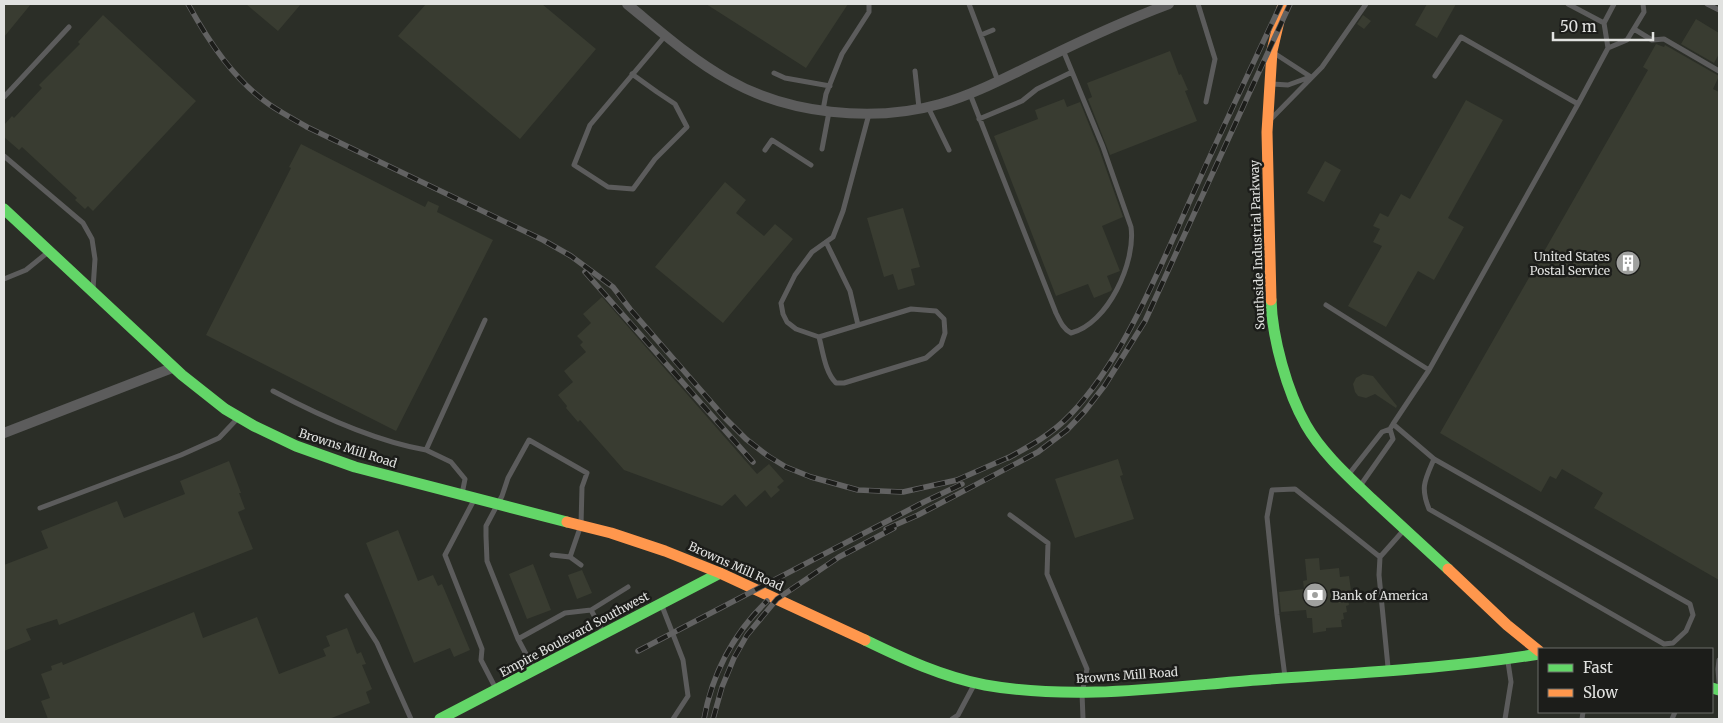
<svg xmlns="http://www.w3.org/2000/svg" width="1723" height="723" font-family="Merriweather,serif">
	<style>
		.built { fill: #2b2e27; fill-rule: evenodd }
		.building { fill: #393c31 }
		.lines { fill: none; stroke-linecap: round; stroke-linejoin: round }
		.lane { stroke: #5c5c5c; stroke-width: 5 }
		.street { stroke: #5c5c5c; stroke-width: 10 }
		.fast { stroke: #63d668; stroke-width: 11 }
		.slow { stroke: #ff974d; stroke-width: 11 }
		.rail-casing { stroke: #626262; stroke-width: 5.5 }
		.rail { stroke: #1c1d1a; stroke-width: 4; stroke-dasharray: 11; stroke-linecap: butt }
		.labels { text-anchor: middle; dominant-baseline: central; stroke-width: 5; stroke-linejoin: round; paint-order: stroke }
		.street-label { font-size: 12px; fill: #e1e2e0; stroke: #1c1d1a }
		.poi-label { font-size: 12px; fill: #e1e2e0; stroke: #1c1d1a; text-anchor: end }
	</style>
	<rect width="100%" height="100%" fill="#252524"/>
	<path class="built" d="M4 4H1719V719H4ZM1539 649H1712V712H1539Z"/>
	<path class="building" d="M4 4H31L4 37Z
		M246 4H301L278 31Z
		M426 4H542L596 49 520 139 398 36Z
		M706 4H848L806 68Z
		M1427 4H1456L1437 38 1415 25Z
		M103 15 196 101 93 211 88 206 85 209 75 200 77 198 22 147 19 150 4 137V125L12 116 14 118 42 88 39 85 80 44 78 42Z
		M1363 15 1371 21 1364 29 1357 24Z
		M1696 19 1719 33V54L1714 63 1681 44Z
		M1656 44 1664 47 1665 45 1719 76 1713 89 1719 92V580L1594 508 1603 493 1562 469 1556 479 1550 476 1541 492 1440 433 1648 70 1643 67Z
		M1170 51 1179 75 1181 74 1188 90 1185 91 1197 121 1110 155 1088 99 1092 97 1087 83Z
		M1064 99 1067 107 1080 102 1099 149 1123 217 1102 226 1120 271 1107 276 1112 289 1111 291 1094 298 1088 284 1056 296 994 136 1038 119 1035 110Z
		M1466 100 1503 120 1448 218 1464 227 1434 280 1418 271 1386 327 1348 306 1382 246 1373 242 1380 229 1373 226 1380 213 1388 217 1401 194 1410 199Z
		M301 144 425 207 428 201 439 206 437 212 493 240 396 431 206 335 291 168 289 167Z
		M1325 161 1341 170 1324 202 1307 193Z
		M725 182 746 200 736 213 764 236 775 224 793 239 723 323 655 267Z
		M903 208 920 267 911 269 915 285 898 290 893 274 884 277 867 218Z
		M602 297 757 474 769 464 784 481 777 487 780 490 771 498 765 490 746 507 735 494 722 506 624 470 580 420 578 422 566 408 567 406 558 395 573 382 564 371 586 352 580 345 583 342 577 336 591 323 583 314Z
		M1363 374 1373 376 1397 406 1396 408 1375 394 1366 398 1358 396 1355 392 1353 384 1356 378Z
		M1118 459 1123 475 1120 476 1134 519 1075 538 1055 479Z
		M229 461 241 493H239L245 509 238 512 253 549 59 625 57 619 26 629 31 640 4 651V565L48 548 41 531 117 501 124 518 185 494 180 481Z
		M398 530 418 581 433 575 438 586 442 584 470 650 454 657 450 648 414 663 366 543Z
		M1319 558 1320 570 1339 568 1340 577 1349 576 1352 598 1348 599 1349 605 1346 606 1347 612 1343 613 1344 619 1341 620 1342 627 1326 628V631L1313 633 1312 618H1307L1306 610 1281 612 1279 592 1304 589 1303 581 1307 580 1305 559Z
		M533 564 551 610 527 619 509 574Z
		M582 570 592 593 577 599 568 575Z
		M194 612 203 638 257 617 279 674 326 656 323 649 330 646 326 636 347 628 357 654 361 652 366 664 362 665 372 689 366 692 370 703 329 719H48L41 701 50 698 41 674 52 670 51 666 62 662 63 665Z"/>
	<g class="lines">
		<path class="lane" d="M969 4 998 81
			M1198 4 1215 59 1206 102
			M1568 4 1604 23
			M1707 4 1719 10
			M1634 29 1652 40 1664 39 1719 71
			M981 35 993 30
			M1608 48 1627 40 1644 12 1643 4
			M1274 53 1311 77
			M915 71 919 108
			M774 73 785 78 830 86
			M632 74 657 92 675 104 687 127 655 159 633 189 608 187 574 165 590 125 665 36
			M1435 76 1461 37 1578 104 1608 48 1604 23 1614 4
			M1272 84 1288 85 1310 77
			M970 94 1056 313C1060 321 1063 329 1071 333 1108 324 1136 262 1131 227L1103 147 1063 50
			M4 97 69 27
			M928 107 949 150
			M823 110 826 94 842 54 869 12V4
			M979 119 1022 101 1037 89 1072 72
			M1271 119 1322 67 1366 4
			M822 149 829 112
			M765 150 772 140 811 165
			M4 156 83 223 92 239 95 259 93 289
			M826 242 850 291 858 325
			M4 279 26 270 47 253
			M1326 305 1429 370
			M819 337 911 309 936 311 944 319 945 333 941 345 926 358 844 383H836C825 372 823 352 819 337L796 329 787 322 783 314 781 303 795 275 812 252 833 237 843 211 869 114
			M273 391C320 416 374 441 426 450
			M1434 459C1425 480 1420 487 1429 509L1664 644 1673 643 1686 631 1693 615 1690 604 1434 459 1393 424 1429 370 1578 104
			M1349 474 1382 432 1390 429 1393 424
			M1360 486 1393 439 1390 429
			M462 494 465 479 451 462 426 450 485 320
			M474 500 445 555 482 649 481 660 496 689
			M40 508 181 455 219 438 238 418
			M1010 515 1048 543 1047 574 1087 669 1082 693 1083 719
			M570 557 581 565
			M1380 557 1403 531
			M347 596 377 643 411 719
			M662 606 683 660 688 696 673 719
			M603 632 591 610 628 587
			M518 639 565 613 591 610
			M1719 660 1718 669 1719 682
			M534 669 518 639 487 561 486 536V526L502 496 508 478 529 440 587 473 582 487 581 525 570 557 552 555
			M1285 677 1277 615 1267 517 1272 490 1295 489 1380 557 1379 575 1388 667
			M952 719 958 715 974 685
			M1505 719 1511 682 1508 662
			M1582 719 1583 712
			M1672 719 1675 712"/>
		<path class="street" d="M627 4C659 30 691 59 727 79 787 114 873 123 940 104 976 94 1010 75 1044 59 1085 39 1126 20 1169 4
			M4 433 172 368"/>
		<path class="fast" d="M4 209 182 375 225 409 254 426 296 446 355 467 567 522
			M1271 300C1272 337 1287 392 1306 425 1322 453 1349 477 1372 499 1397 522 1423 546 1448 569
			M865 640C904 659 943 677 985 685 1075 701 1167 687 1257 680 1351 673 1446 669 1539 654
			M1712 688 1719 690
			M440 719 720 573"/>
		<path class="slow" d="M1271 300 1267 132 1272 51 1283 4
			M567 522 611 533 665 551 720 573 865 640
			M1448 569 1507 625 1539 651"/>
		<defs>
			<path id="rail" d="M188 4C209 42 234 80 270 105 282 113 295 120 307 127L543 240 571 256 613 287 630 309 725 418 746 439 768 456 786 467 811 477 858 490 903 492 957 480 1014 455
				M585 272 753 462
				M1008 458C1030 446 1052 434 1070 415 1121 362 1154 281 1184 214 1215 144 1248 74 1281 4
				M886 529 918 515 1038 452 1067 430 1085 411 1105 385 1145 321 1290 4
				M638 651 924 502 962 484
				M704 719C712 674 734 633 767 601
				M713 719 722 687 734 658 747 635 777 599 839 557 894 528"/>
		</defs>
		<use href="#rail" class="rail-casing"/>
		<use href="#rail" class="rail"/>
	</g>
	<defs>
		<symbol id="building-disc" viewBox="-11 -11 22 22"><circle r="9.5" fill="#9fa09e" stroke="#1c1d1a"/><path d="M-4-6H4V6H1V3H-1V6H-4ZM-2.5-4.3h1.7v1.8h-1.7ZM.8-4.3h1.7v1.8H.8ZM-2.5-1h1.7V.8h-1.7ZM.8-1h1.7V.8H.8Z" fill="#fff"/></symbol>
		<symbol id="bank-disc" viewBox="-11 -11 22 22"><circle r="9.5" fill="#9fa09e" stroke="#1c1d1a"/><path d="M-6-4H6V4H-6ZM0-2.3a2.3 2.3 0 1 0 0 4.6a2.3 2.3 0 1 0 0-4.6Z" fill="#fff"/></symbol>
	</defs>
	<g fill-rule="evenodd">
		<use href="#building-disc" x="1614" y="249" width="28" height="28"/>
		<use href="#bank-disc" x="1301" y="581" width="28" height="28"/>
	</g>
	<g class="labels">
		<g class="street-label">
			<text transform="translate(1257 245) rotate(-92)">Southside Industrial Parkway</text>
			<text transform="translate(348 448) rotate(18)">Browns Mill Road</text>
			<text transform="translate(736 566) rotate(24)">Browns Mill Road</text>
			<text transform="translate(574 634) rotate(-28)">Empire Boulevard Southwest</text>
			<text transform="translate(1127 675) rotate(-4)">Browns Mill Road</text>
		</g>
		<g class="poi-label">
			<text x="1610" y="256">United States<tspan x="1610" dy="14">Postal Service</tspan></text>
			<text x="1332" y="595" text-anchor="start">Bank of America</text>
		</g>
	</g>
	<rect width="1723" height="723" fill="none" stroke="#e1e2e0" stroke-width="10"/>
	<rect x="1538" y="648" width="175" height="65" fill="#1c1d1a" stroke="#6b6c69"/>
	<rect x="1548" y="664" width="25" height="8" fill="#63d668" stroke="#6b6c69"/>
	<text x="1583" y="673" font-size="15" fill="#e1e2e0">Fast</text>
	<rect x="1548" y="689" width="25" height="8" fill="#ff974d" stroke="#6b6c69"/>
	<text x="1583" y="698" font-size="15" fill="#e1e2e0">Slow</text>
	<path d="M1553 32v8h100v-8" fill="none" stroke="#e1e2e0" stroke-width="2.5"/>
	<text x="1560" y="32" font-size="15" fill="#e1e2e0" stroke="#1c1d1a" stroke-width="4" paint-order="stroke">50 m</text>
</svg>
